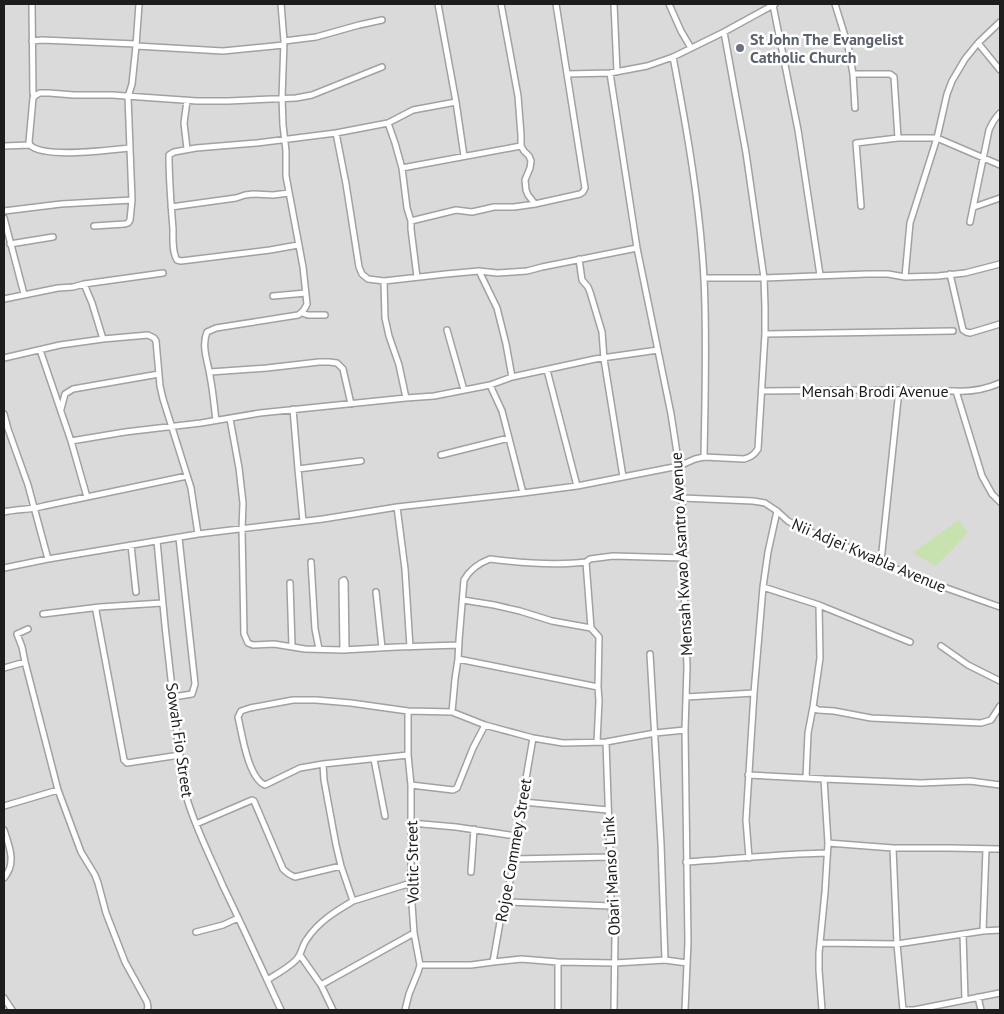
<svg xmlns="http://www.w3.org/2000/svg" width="1004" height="1014" font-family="'PT Sans',sans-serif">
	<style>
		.residential { fill: #dbdada }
		.grass { fill: #c8e2af }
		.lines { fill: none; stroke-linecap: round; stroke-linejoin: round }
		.minor-casing { stroke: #a1a1a1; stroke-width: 8 }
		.minor { stroke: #fff; stroke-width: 5 }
		.worship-dot { fill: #6b7280; stroke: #fff; stroke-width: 2 }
		.labels { text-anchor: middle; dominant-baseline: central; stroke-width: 5; stroke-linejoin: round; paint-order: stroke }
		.worship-label { font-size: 16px; font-weight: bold; fill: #5b616d; stroke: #fff; text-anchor: start }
		.street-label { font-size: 16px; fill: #1d1d1d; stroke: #fff }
	</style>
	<rect width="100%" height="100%" fill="#edeae4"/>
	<path class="residential" d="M4 4H1000V1010H4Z"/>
	<path class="grass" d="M959 520 968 533 936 566 913 553 940 533 950 546 941 533Z"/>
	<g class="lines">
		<defs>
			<path id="minor" d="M32 4 33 94
				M438 4 456 102 464 156
				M501 4 518 96 521 135V146L524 151 529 156 531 161 530 168 525 180 526 190 528 195 535 204
				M614 4 617 72
				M669 4 681 31 691 48
				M835 4 848 46 853 74 855 108
				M773 5 798 130 820 275
				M32 41 42 40 136 44
				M284 41 316 37 359 25 382 20
				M978 43 1000 70
				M136 46 223 51 284 45
				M673 57C687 130 700 204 704 279 707 338 705 398 704 457
				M610 73 637 248 671 414 679 466 682 498 683 558 687 667 685 730 688 942 685 1010
				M567 74 610 73 647 66 673 57 724 32 775 4
				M853 74H890L894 77 898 138H937L1000 165
				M187 101 184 123 187 149
				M388 123 395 143 402 168 407 208 411 221V229L417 277
				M336 133 346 184 359 267 362 274 368 279 384 281 446 274 479 271 497 273 513 272 527 271 542 267 637 248
				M30 145 29 142 33 98 36 95 40 93H49L74 95H112L197 101H228L296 98 312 95 382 67
				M4 146 30 145C44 159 110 150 130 148
				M402 168 521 146
				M861 206 856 143 898 138
				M171 207 236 198 245 195 253 194 273 195 289 193
				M974 207 1000 198
				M4 211 61 204 132 200
				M4 218 24 294
				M411 221 456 210 472 212 494 207H514L535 204 580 194 583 192 585 188 556 4
				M970 222 989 130C992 123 995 118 1000 113
				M94 226 125 224 128 223 130 220 132 200 128 97 132 84 136 46 139 4
				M10 244 53 237
				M298 245 270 250 181 261 177 260C172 252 173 239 173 229 171 205 169 180 169 155L174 152 196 148 257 143 336 133 388 123 413 110 456 102
				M579 259 582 280 588 287 590 292 602 332 604 359 623 477
				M479 271 497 308 506 344 512 377
				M950 274 963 330 966 332 970 333 1000 324
				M905 277 910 223 937 138 947 94 952 81 965 59 978 43 1000 22
				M704 278H764L867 274H888L905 277 938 276 965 273 1000 264
				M384 281 385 318 389 336 399 365 406 398
				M84 284 92 303 103 339
				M273 296 306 293
				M4 299 58 288 73 287 84 284 163 273
				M302 313 308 315H325
				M447 330 464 390
				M765 334 953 331
				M40 350 71 441
				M4 358 60 345 103 339 148 335 154 338 156 341 160 386 163 399 191 488 198 534
				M547 370 577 486
				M210 372 267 368 319 362H329L337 363 343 369 351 404
				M490 385 502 411 523 493
				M762 391 871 390 956 391 982 476 992 494 1000 502
				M956 391C972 392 986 389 1000 383
				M61 409 65 394 73 389 159 374
				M293 409 298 469 303 521
				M4 414 8 429 28 485 48 559
				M230 419 239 468 243 503 242 529 244 634 248 643 253 645 274 644 305 649 343 650 397 647 459 645
				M216 420C214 405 213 391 210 376 208 362 201 346 207 332L216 328 298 315C303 312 305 309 307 304L303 267 286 176V151L283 125 282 98 284 41 281 4
				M441 455 509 438
				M298 469 361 461
				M87 497 71 441 125 432 201 423 260 413 406 398 434 396 490 385 512 377 595 359 658 350
				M682 498 753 501 765 503 777 511 788 521 799 527 881 561 904 573 1000 607
				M397 507 405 569 410 647
				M777 511 768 552 763 587 819 605 910 642
				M4 512C17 509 31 510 44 506L187 476
				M157 541C162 599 168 657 175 715 178 744 180 774 188 802 197 831 211 858 223 886 243 927 262 969 281 1010
				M131 545 136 592
				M881 561 899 390
				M311 562 315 629 319 649
				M4 568 48 559 198 534 323 519 397 507 523 493 577 486 679 466 695 459 704 457 744 459C751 457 754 455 758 449L765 334V307L764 278 746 153 724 32
				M290 583 292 646
				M376 592 382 648
				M463 600 494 605 520 611 552 621 591 628
				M819 605 820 658 813 707 818 710 834 711 871 718 981 723 991 720 1000 706
				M100 607 97 608 96 611 124 760 127 763 180 755
				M43 614 100 607 162 603
				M28 629 17 634 22 647 25 662 58 790 81 852 95 875 98 883 106 913 125 962 147 1002 148 1007 147 1010
				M941 646 968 665 1000 681
				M343 650 342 581 344 580 345 582 346 650
				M650 654 661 844 665 960
				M458 659 598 687 599 701 597 742
				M4 668 25 662
				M598 687 599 637 591 628 586 562 590 559 613 556 683 558
				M173 697 192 694 195 684 179 538
				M686 697 754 693
				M452 712 455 679 458 659 459 640 464 580C469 571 479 563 490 559 521 563 554 566 586 562
				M606 742 610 857 611 906 615 936 614 1010
				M408 755 323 764 324 780 336 845 341 866 353 901 411 883
				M374 759 385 816
				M323 764 300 768 265 785C248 778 242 734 238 717L241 711 250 708 293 700H316L351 703 408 711 452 712 485 725 533 738 563 743 606 742 655 733 685 730
				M748 775 824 779
				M806 778 808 733 813 707
				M411 785 453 790 457 788 473 748 485 725
				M523 802 608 810
				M4 806 58 790
				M411 823 456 827 516 836
				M196 824 252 800 254 801 283 869C287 873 289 875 295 877L341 866
				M4 830C9 846 17 863 4 878
				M828 843 893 848H949L1000 849
				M893 848 897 944 903 1010
				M749 858 746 820 754 693 763 587
				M514 859 610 857
				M686 862C733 859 780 854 826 853
				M471 872 474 829
				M506 902 611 906
				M983 931 986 849
				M196 932 223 925 238 918
				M963 934 965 999
				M820 943 897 944 983 931 1000 930
				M300 955 321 985 333 1010
				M493 962 500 922 506 902 514 859 516 836 533 738
				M558 962V1010
				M420 965H471L493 962 521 959 558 962 615 963 665 960 687 963
				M267 980C277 974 288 968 296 960 302 954 302 945 307 939 318 922 336 911 353 901
				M321 985 414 933
				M978 997 981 1010
				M4 998 12 1010
				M405 1010 409 994 418 972 420 965 414 933 411 890V785L408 755V711
				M822 1010 819 970V953L825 892 828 843 824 779 921 783 970 781 1000 785
				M905 1010H914L1000 993"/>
		</defs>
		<use href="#minor" class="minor-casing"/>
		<use href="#minor" class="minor"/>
	</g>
	<circle class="worship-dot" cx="740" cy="48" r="5"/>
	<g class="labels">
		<g class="worship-label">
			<text x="750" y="39">St John The Evangelist<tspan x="750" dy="18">Catholic Church</tspan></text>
		</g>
		<g class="street-label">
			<text x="875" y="391">Mensah Brodi Avenue</text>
			<text transform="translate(681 554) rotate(-93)">Mensah Kwao Asantro Avenue</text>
			<text transform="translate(869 555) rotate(23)">Nii Adjei Kwabla Avenue</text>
			<text transform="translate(180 740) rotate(82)">Sowah Fio Street</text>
			<text transform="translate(513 850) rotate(-80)">Rojoe Commey Street</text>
			<text transform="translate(412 862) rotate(-91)">Voltic Street</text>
			<text transform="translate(611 876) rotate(-93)">Obari Manso Link</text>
		</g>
	</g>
	<rect width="1004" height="1014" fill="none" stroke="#1d1d1d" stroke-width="10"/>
</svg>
